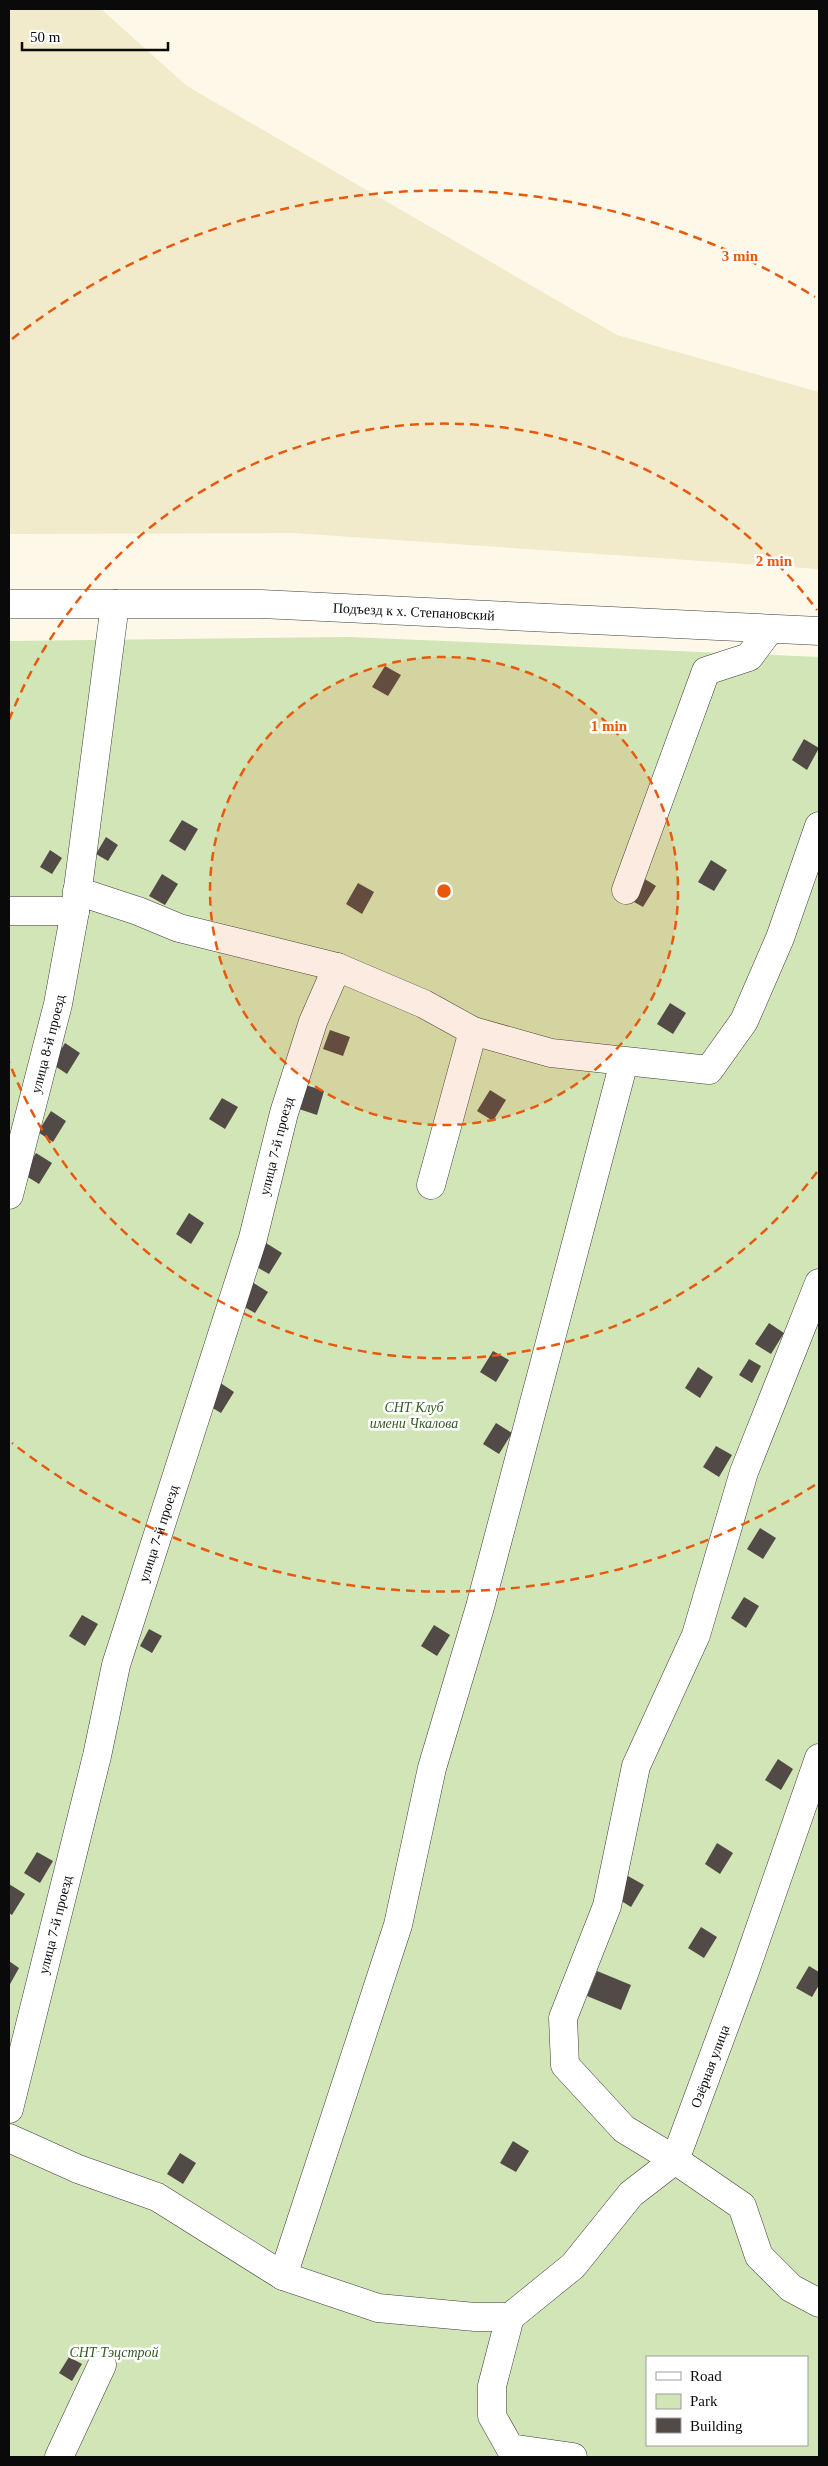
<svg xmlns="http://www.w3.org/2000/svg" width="828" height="2466" font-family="'Times New Roman',serif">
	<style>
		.farmland { fill: #f1eacb }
		.green { fill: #d2e5b6; fill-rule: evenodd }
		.building { fill: #524a47 }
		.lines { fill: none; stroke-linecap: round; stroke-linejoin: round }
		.minor-casing { stroke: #3d3d3d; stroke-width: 29 }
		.minor { stroke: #fff; stroke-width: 28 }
		.ring { fill: none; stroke: #e8590c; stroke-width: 2.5; stroke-dasharray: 9 6 }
		.labels { text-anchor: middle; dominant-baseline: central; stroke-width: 5; stroke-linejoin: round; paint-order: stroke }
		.street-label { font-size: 14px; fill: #0a0a0a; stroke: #fff }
		.park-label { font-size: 14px; font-style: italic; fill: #325c20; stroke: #fff }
		.centre { fill: #e8590c; stroke: #fff; stroke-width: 2.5 }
		.ring-label { font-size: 15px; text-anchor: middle; font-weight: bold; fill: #e8590c; stroke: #fff; stroke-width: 5; stroke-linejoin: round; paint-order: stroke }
	</style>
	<rect width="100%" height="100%" fill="#fef8e9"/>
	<path class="farmland" d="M9 9H101L187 86 617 335 819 392V569L293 533 9 534Z"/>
	<path class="green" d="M349 637 819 657V2457H9V641ZM647 2357H807V2445H647Z"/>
	<path class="building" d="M385 666 401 675 388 696 372 687Z
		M804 739 819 748 807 770 792 760Z
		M182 820 198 829 185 851 169 841Z
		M106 837 118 845 108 861 96 854Z
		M50 850 62 858 52 874 40 867Z
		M711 860 727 870 714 891 698 882Z
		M162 874 178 884 165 905 149 896Z
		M640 876 656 886 643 907 627 898Z
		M358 883 374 892 362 914 346 904Z
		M670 1003 686 1013 673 1034 657 1024Z
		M330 1030 350 1037 343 1056 323 1049Z
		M65 1043 80 1053 67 1074 52 1064Z
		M306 1085 324 1091 317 1115 299 1109Z
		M490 1090 506 1100 493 1121 477 1111Z
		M222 1098 238 1107 225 1129 209 1119Z
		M51 1111 66 1121 53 1142 38 1132Z
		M36 1153 52 1163 39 1184 23 1174Z
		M189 1213 204 1223 191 1244 176 1234Z
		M266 1243 282 1253 269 1274 253 1265Z
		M252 1282 268 1292 255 1313 239 1304Z
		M769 1323 784 1333 771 1354 755 1344Z
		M493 1351 509 1360 496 1382 480 1372Z
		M749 1359 761 1366 752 1383 739 1375Z
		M698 1367 713 1377 700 1398 685 1388Z
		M219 1382 234 1392 221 1413 206 1404Z
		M496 1423 512 1433 499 1454 483 1444Z
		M716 1446 732 1455 719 1477 703 1467Z
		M760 1528 776 1538 763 1559 747 1549Z
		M744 1597 759 1606 746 1628 731 1618Z
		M82 1615 98 1624 85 1646 69 1636Z
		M434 1625 450 1635 437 1656 421 1646Z
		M149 1629 162 1636 152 1653 140 1646Z
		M778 1759 793 1769 781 1790 765 1780Z
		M717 1843 733 1853 720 1874 705 1864Z
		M37 1852 53 1861 40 1883 24 1873Z
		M628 1876 644 1885 631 1907 615 1897Z
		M9 1884 25 1894 12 1915 9 1913Z
		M701 1927 717 1937 704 1958 688 1948Z
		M9 1961 19 1968 9 1986Z
		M809 1966 819 1972V1985L812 1997 796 1988Z
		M597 1971 631 1985 621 2010 587 1996Z
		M513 2141 529 2151 516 2172 500 2163Z
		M180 2153 196 2163 183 2184 167 2174Z
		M69 2357 82 2364 72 2381 59 2373Z"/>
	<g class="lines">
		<defs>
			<g id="minor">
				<path id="s1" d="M9 604H261L819 631"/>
				<path d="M626 890 706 671 749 657 770 629"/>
				<path d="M77 891 138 911 179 928 337 967 424 1004 473 1031 551 1053 709 1070 744 1021 780 938 819 826"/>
				<path d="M9 911H75"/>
				<path d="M431 1185 473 1031"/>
				<path id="s2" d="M9 1195 58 1004 75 911 115 604"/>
				<path d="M819 1283 744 1472 696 1635 636 1766 607 1906 563 2018 565 2065 624 2129 675 2160 742 2206 759 2256 791 2288 819 2303"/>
				<path id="s3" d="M9 2109 97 1756 116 1665 253 1238 284 1113 313 1022 337 967"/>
				<path d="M9 2138 78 2169 157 2197 283 2276 378 2308 475 2317H510L492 2386V2416L510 2448 573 2457"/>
				<path d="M283 2276 398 1925 432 1768 480 1607 624 1062"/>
				<path id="s4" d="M510 2317 573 2266 631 2194 675 2160 744 1974 819 1758"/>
				<path d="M59 2457 102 2365"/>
			</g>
		</defs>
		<use href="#minor" class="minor-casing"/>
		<use href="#minor" class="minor"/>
	</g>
	<circle cx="444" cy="891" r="234" fill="#e8590c" fill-opacity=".12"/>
	<g class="ring">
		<circle cx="444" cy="891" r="234"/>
		<path d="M817 1172A467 467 0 0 1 9 1062M9 720A467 467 0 0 1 817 610"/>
		<path d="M815 1485A701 701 0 0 1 12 1443M12 339A701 701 0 0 1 815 297"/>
	</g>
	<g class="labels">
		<g class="street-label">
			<text stroke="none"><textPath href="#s1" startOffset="405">Подъезд к х. Степановский</textPath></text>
			<text stroke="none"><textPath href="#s2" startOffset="156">улица 8-й проезд</textPath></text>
			<text stroke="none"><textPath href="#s3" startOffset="1000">улица 7-й проезд</textPath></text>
			<text stroke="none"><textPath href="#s3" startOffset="595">улица 7-й проезд</textPath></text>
			<text stroke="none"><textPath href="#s3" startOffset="190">улица 7-й проезд</textPath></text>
			<text stroke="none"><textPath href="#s4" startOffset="329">Озёрная улица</textPath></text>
		</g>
		<g class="park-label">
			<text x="414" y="1407">СНТ Клуб<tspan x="414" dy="16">имени Чкалова</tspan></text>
			<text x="114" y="2352">СНТ Тэцстрой</text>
		</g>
	</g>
	<circle cx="444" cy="891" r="8" class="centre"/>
	<g class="ring-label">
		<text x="740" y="261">3 min</text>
		<text x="774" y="566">2 min</text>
		<text x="609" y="731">1 min</text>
	</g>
	<rect width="828" height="2466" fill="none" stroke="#0a0a0a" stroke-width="20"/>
	<rect x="646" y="2356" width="162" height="90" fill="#ffffff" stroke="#9d9d9d"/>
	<rect x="656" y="2372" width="25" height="8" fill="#ffffff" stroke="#9d9d9d"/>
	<text x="690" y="2381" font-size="15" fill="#0a0a0a">Road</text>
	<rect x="656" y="2394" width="25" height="15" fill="#d2e5b6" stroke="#9d9d9d"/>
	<text x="690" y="2406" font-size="15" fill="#0a0a0a">Park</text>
	<rect x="656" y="2418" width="25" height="15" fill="#524a47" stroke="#9d9d9d"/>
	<text x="690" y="2431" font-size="15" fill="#0a0a0a">Building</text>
	<path d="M22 42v8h146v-8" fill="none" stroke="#0a0a0a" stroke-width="2.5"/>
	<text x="30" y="42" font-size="15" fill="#0a0a0a" stroke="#ffffff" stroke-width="4" paint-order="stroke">50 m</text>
</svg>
